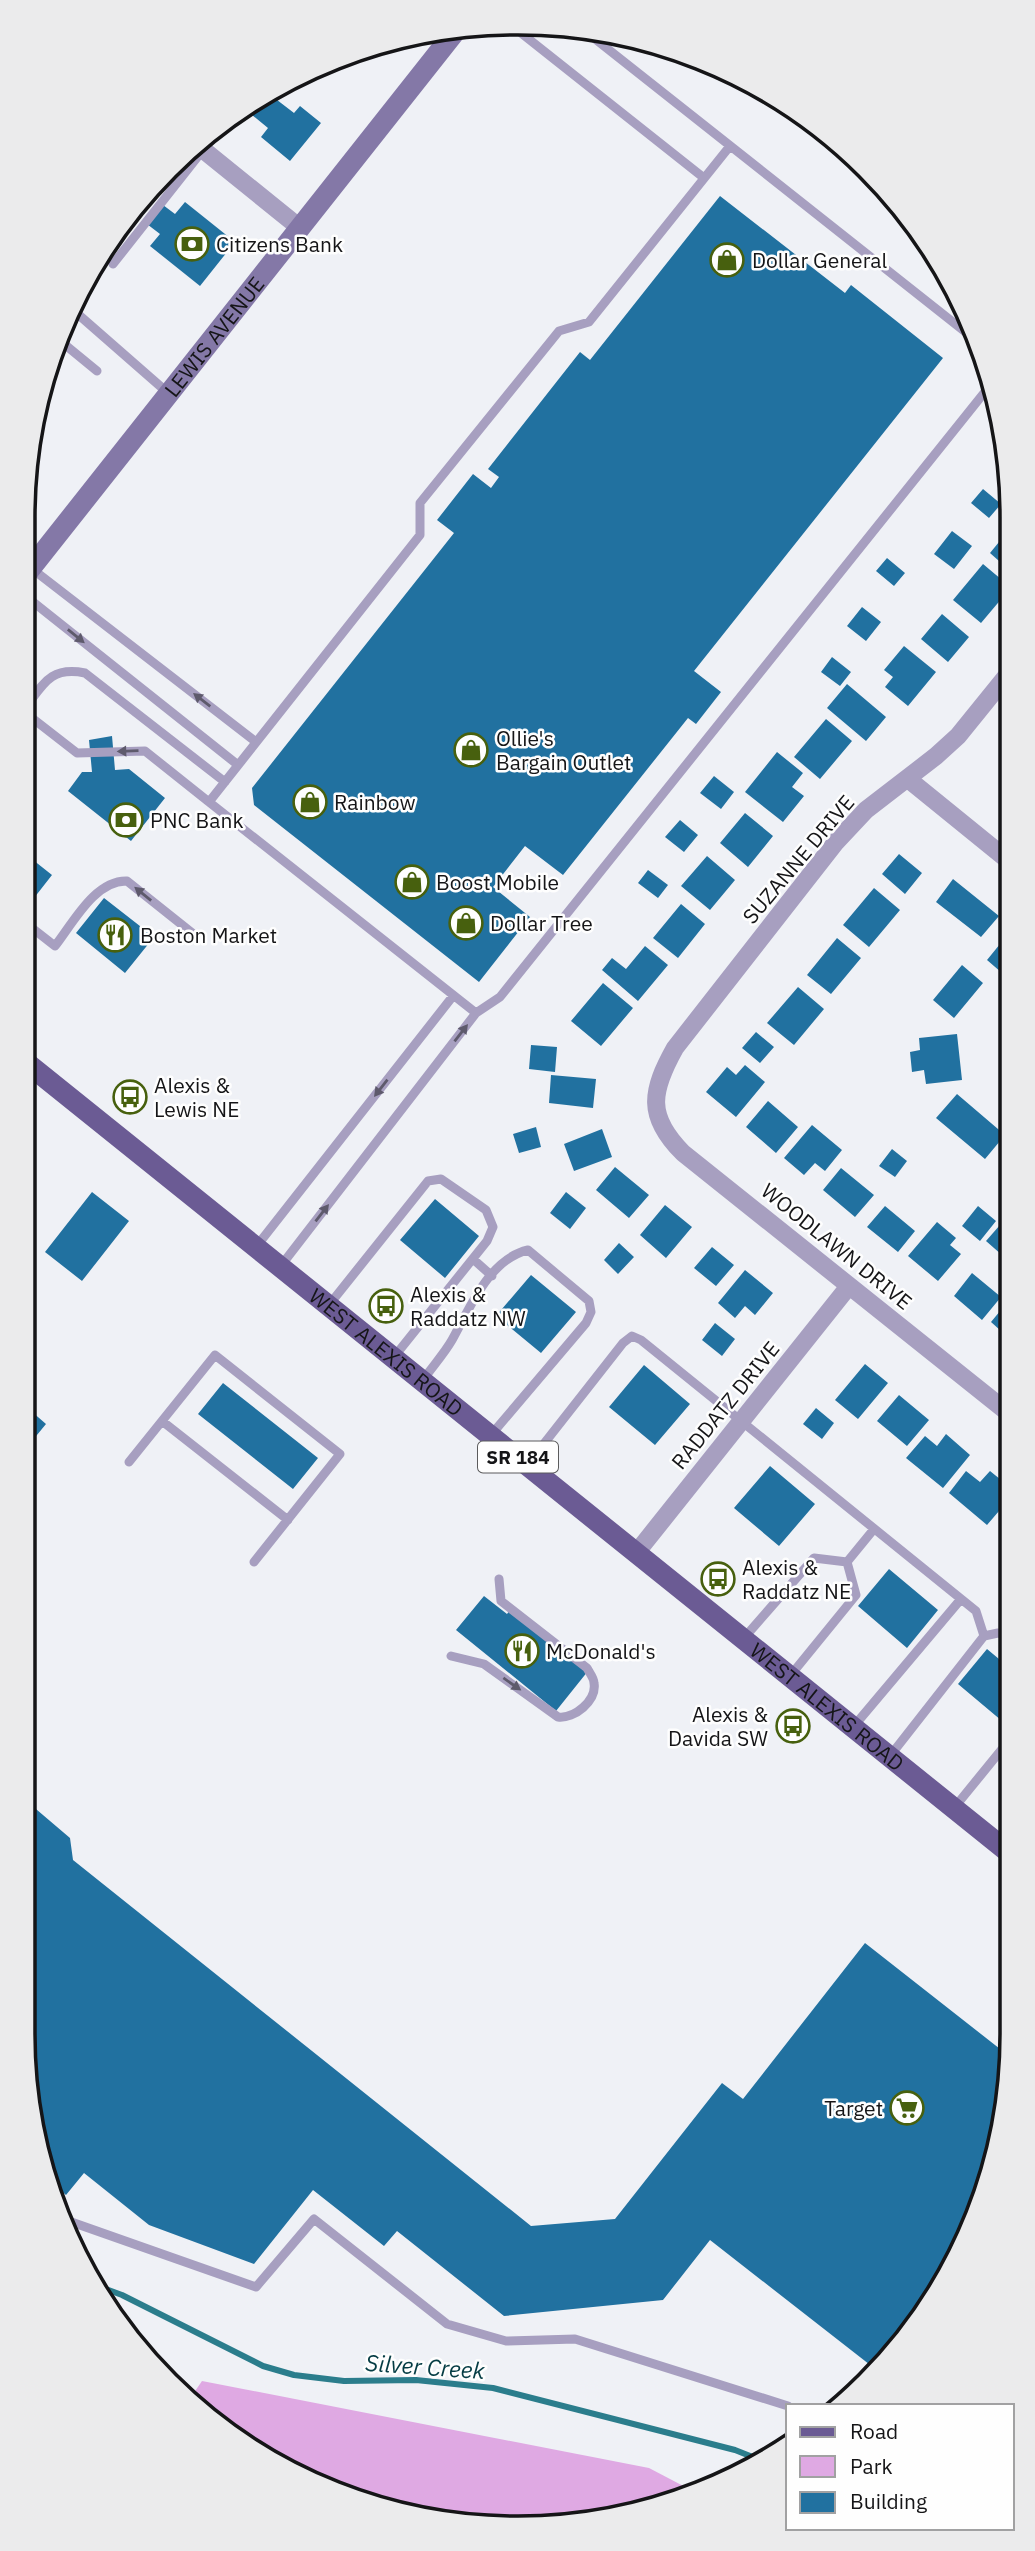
<svg xmlns="http://www.w3.org/2000/svg" width="1035" height="2551" font-family="'IBM Plex Sans',sans-serif">
	<style>
		.green { fill: #dfa9e3 }
		.lines { fill: none; stroke-linecap: round; stroke-linejoin: round }
		.stream { stroke: #2b7d8c; stroke-width: 6 }
		.building { fill: #2171a0 }
		.service { stroke: #a79fc0; stroke-width: 9 }
		.minor { stroke: #a79fc0; stroke-width: 18 }
		.secondary { stroke: #8478a7; stroke-width: 21 }
		.primary { stroke: #6b5b94; stroke-width: 21 }
		.oneway { fill: #5e5a6c }
		.labels { text-anchor: middle; dominant-baseline: central; stroke-width: 5; stroke-linejoin: round; paint-order: stroke }
		.shield { fill: #fefefe; stroke: #5b5b5c; stroke-width: 2 }
		.shield-label { font-size: 19px; font-weight: bold; fill: #151517 }
		.poi-label { font-size: 21px; fill: #151517; stroke: #fefefe; text-anchor: start }
		.street-label { font-size: 21px; fill: #151517; stroke: #fefefe }
		.water-label { font-size: 23px; font-style: italic; fill: #053c44; stroke: #fefefe }
		.rim { fill: none; stroke: #151517; stroke-width: 3.5 }
	</style>
	<rect width="100%" height="100%" fill="#eff1f6"/>
	<path class="green" d="M202 2381 649 2468 691 2490 614 2519 453 2524 359 2502 270 2462 191 2397Z"/>
	<g class="lines">
		<path class="stream" d="M92 2284 122 2295 263 2366 294 2375 344 2381 416 2380 493 2388 735 2450 765 2462"/>
	</g>
	<path class="building" d="M268 93 294 113 300 106 321 123 290 161 261 137 268 128 246 110Z
		M720 196 845 293 851 285 943 358 694 671 721 692 696 724 688 718 563 875 525 846 493 887 530 917 479 982 254 805 252 788 454 533 437 520 473 474 491 488 499 477 488 469 580 352 590 360Z
		M159 202 175 214 185 202 235 242 200 286 150 246 160 234 143 221Z
		M983 489 1001 504 989 518 971 503Z
		M952 531 972 546 954 569 934 554Z
		M1008 531V569L990 553Z
		M887 558 905 573 894 586 876 571Z
		M983 564 1008 585V591L981 623 953 600Z
		M862 607 881 622 866 641 847 626Z
		M942 614 969 637 948 662 921 639Z
		M904 646 936 672 908 706 885 687 893 677 884 670Z
		M832 657 851 672 840 686 821 672Z
		M847 684 886 717 866 741 827 708Z
		M826 719 852 741 820 779 794 757Z
		M112 736 115 770 129 769 165 798 131 841 68 791 82 772H92L89 740Z
		M777 752 803 773 792 787 804 796 783 822 745 792Z
		M714 776 734 792 721 809 700 793Z
		M745 813 773 836 748 867 720 843Z
		M680 820 698 835 684 852 665 837Z
		M23 852 52 875 34 898 23 889Z
		M899 854 922 873 905 894 882 874Z
		M707 856 735 880 710 910 681 886Z
		M648 870 668 885 658 898 638 883Z
		M953 879 999 916 981 937 936 902Z
		M874 888 900 910 869 947 843 925Z
		M104 898 154 937 125 973 76 933Z
		M681 904 705 924 678 958 653 938Z
		M1009 933V979L987 960Z
		M837 938 861 958 831 994 807 975Z
		M645 946 668 965 638 1001 602 970 612 958 626 969Z
		M962 965 983 983 954 1018 933 1000Z
		M603 983 633 1008 601 1046 571 1021Z
		M798 987 824 1009 794 1045 767 1023Z
		M756 1032 774 1047 760 1063 742 1048Z
		M957 1034 962 1080 926 1084 924 1070 912 1072 910 1052 920 1050 919 1038Z
		M531 1045 557 1047 555 1072 529 1069Z
		M745 1065 765 1082 736 1117 706 1092 727 1067 736 1075Z
		M551 1075 596 1079 593 1108 549 1103Z
		M957 1094 1005 1135 985 1159 936 1118Z
		M768 1101 798 1127 776 1153 746 1127Z
		M812 1125 842 1150 825 1171 815 1163 804 1175 784 1158Z
		M536 1127 541 1147 519 1153 513 1134Z
		M602 1129 612 1157 574 1171 564 1144Z
		M892 1149 907 1161 895 1177 879 1166Z
		M23 1165 34 1174 23 1188Z
		M615 1167 649 1195 629 1218 596 1190Z
		M841 1168 874 1195 855 1217 823 1190Z
		M92 1192 129 1221 82 1281 45 1252Z
		M566 1192 586 1208 570 1229 550 1213Z
		M435 1199 479 1236 445 1278 400 1240Z
		M665 1205 692 1227 666 1258 640 1235Z
		M885 1206 915 1231 898 1252 867 1227Z
		M978 1206 996 1221 980 1241 962 1226Z
		M937 1222 956 1238 950 1245 961 1254 938 1281 908 1256Z
		M1000 1225 1010 1234V1246L1002 1255 986 1241Z
		M619 1243 634 1257 618 1274 604 1260Z
		M712 1247 734 1265 716 1286 694 1268Z
		M745 1270 773 1293 755 1315 745 1306 735 1318 718 1303Z
		M972 1273 1001 1297 982 1320 954 1296Z
		M531 1275 576 1312 541 1353 496 1316Z
		M1010 1299V1339L991 1322Z
		M715 1323 735 1339 722 1356 702 1340Z
		M865 1364 888 1383 858 1419 835 1400Z
		M644 1365 690 1404 655 1445 609 1407Z
		M223 1383 318 1458 293 1489 198 1414Z
		M899 1395 929 1420 907 1446 877 1421Z
		M23 1404 46 1424 23 1452Z
		M816 1408 834 1423 822 1439 803 1424Z
		M946 1434 970 1455 943 1488 906 1458 925 1436 937 1446Z
		M770 1466 815 1504 779 1546 734 1508Z
		M966 1471 980 1482 990 1471 1011 1488V1497L987 1525 949 1493Z
		M1008 1554H1011V1579H1005Z
		M889 1569 938 1610 907 1648 858 1606Z
		M484 1596 507 1614 510 1610 588 1671 556 1711 456 1630Z
		M987 1649 1011 1669V1722L1008 1726 958 1684Z
		M23 1798 70 1838 73 1860 531 2226 615 2219 722 2083 743 2099 865 1943 1009 2056 986 2192 932 2292 874 2368 710 2240 663 2300 504 2316 397 2231 384 2246 313 2190 254 2264 149 2225 84 2173 66 2195 47 2179 23 2034Z"/>
	<g class="lines">
		<path class="service" d="M511 25 704 178
			M580 27 973 338
			M730 146 589 322 559 331 420 503V535L209 802 476 1013 500 997 988 388
			M113 264 203 150
			M72 309 168 393
			M58 339 97 371
			M31 568 256 742
			M23 594 238 765
			M209 802 145 751 77 753 23 711C43 685 49 666 85 673L225 782
			M23 921 55 946C73 923 95 880 127 881L196 936
			M256 1247 453 996
			M473 1259 492 1276
			M280 1267 476 1013
			M329 1305 428 1181 441 1179 486 1210 493 1227 487 1241 394 1357
			M423 1380C432 1367 444 1354 452 1340 470 1308 489 1259 528 1250L589 1301 591 1312 586 1323 491 1435
			M162 1421 288 1520
			M129 1462 215 1355 340 1454 254 1562
			M528 1464 623 1343 632 1336 641 1340 976 1611 984 1636
			M847 1562 874 1529
			M744 1638 814 1558 847 1562 856 1595 790 1676
			M451 1656 484 1664 558 1717C574 1719 597 1701 594 1683 594 1678 589 1672 587 1668L501 1601 499 1579
			M854 1726 961 1599
			M890 1756 984 1636 998 1633 1011 1637
			M954 1808 1011 1738
			M60 2218 256 2287 314 2219 447 2324 506 2341 575 2339 788 2406"/>
		<path class="minor" d="M196 144 300 228
			M1009 673 958 736 936 756 866 810 836 842 675 1048C651 1091 646 1116 683 1153L1011 1415
			M908 779 1009 861
			M637 1552 849 1286"/>
		<path class="secondary" id="s1" d="M23 578 458 28"/>
		<path class="primary" id="s2" d="M23 1060 1012 1855"/>
	</g>
	<defs><path id="oneway-solid" d="M-6-.8H1V-3.2L6.5 0L1 3.2V.8H-6Z" transform="scale(1.75)"/></defs>
	<g class="oneway">
		<use href="#oneway-solid" transform="translate(76 636) rotate(39)"/>
		<use href="#oneway-solid" transform="translate(202 700) rotate(-142)"/>
		<use href="#oneway-solid" transform="translate(128 751) rotate(178)"/>
		<use href="#oneway-solid" transform="translate(143 894) rotate(-141)"/>
		<use href="#oneway-solid" transform="translate(461 1033) rotate(-52)"/>
		<use href="#oneway-solid" transform="translate(381 1088) rotate(128)"/>
		<use href="#oneway-solid" transform="translate(322 1213) rotate(-52)"/>
		<use href="#oneway-solid" transform="translate(512 1684) rotate(35)"/>
	</g>
	<defs>
		<symbol id="bank-ring" viewBox="-11 -11 22 22"><circle r="9.5" fill="#fefefe" stroke="#47600e" stroke-width="1.5"/><path d="M-6-4H6V4H-6ZM0-2.3a2.3 2.3 0 1 0 0 4.6a2.3 2.3 0 1 0 0-4.6Z" fill="#47600e"/></symbol>
		<symbol id="shop-ring" viewBox="-11 -11 22 22"><circle r="9.5" fill="#fefefe" stroke="#47600e" stroke-width="1.5"/><path d="M-5-2.5h2.3a2.7 3.5 0 0 1 5.4 0H5L5.5 6h-11ZM-1.5-2.5h3a1.5 2.3 0 0 0-3 0Z" fill="#47600e"/></symbol>
		<symbol id="restaurant-ring" viewBox="-11 -11 22 22"><circle r="9.5" fill="#fefefe" stroke="#47600e" stroke-width="1.5"/><path d="M-5-6h1v4h1v-4h1v4h1v-4h1v5L-1.5 .5V6h-2V.5L-5-1ZM5-6V6H3V1.5H1.5Q1.5-4 5-6Z" fill="#47600e"/></symbol>
		<symbol id="bus-ring" viewBox="-11 -11 22 22"><circle r="9.5" fill="#fefefe" stroke="#47600e" stroke-width="1.5"/><path d="M-5-6H5V4H4V6H2V4H-2V6H-4V4H-5ZM-3.5-4V0h7V-4ZM-3.5 1.2v1.5H-2V1.2ZM2 1.2v1.5H3.5V1.2Z" fill="#47600e"/></symbol>
		<symbol id="supermarket-ring" viewBox="-11 -11 22 22"><circle r="9.5" fill="#fefefe" stroke="#47600e" stroke-width="1.5"/><path d="M-6-5.5h2.5l.6 2H6L4.5 2H-2.5L-4.4-4H-6ZM-1.5 3.2a1.3 1.3 0 1 0 .1 0ZM3 3.2a1.3 1.3 0 1 0 .1 0Z" fill="#47600e"/></symbol>
	</defs>
	<g fill-rule="evenodd">
		<use href="#bank-ring" x="173" y="225" width="38" height="38"/>
		<use href="#shop-ring" x="708" y="241" width="38" height="38"/>
		<use href="#shop-ring" x="452" y="731" width="38" height="38"/>
		<use href="#shop-ring" x="291" y="783" width="38" height="38"/>
		<use href="#bank-ring" x="107" y="801" width="38" height="38"/>
		<use href="#shop-ring" x="393" y="863" width="38" height="38"/>
		<use href="#shop-ring" x="447" y="904" width="38" height="38"/>
		<use href="#restaurant-ring" x="96" y="916" width="38" height="38"/>
		<use href="#bus-ring" x="111" y="1078" width="38" height="38"/>
		<use href="#bus-ring" x="367" y="1287" width="38" height="38"/>
		<use href="#bus-ring" x="699" y="1560" width="38" height="38"/>
		<use href="#restaurant-ring" x="503" y="1632" width="38" height="38"/>
		<use href="#bus-ring" x="774" y="1707" width="38" height="38"/>
		<use href="#supermarket-ring" x="888" y="2089" width="38" height="38"/>
	</g>
	<g class="labels">
		<rect class="shield" x="478" y="1441.5" width="80" height="31" rx="5"/>
		<g class="shield-label">
			<text x="518" y="1457">SR 184</text>
		</g>
		<g class="poi-label">
			<text x="216" y="244">Citizens Bank</text>
			<text x="752" y="260">Dollar General</text>
			<text x="496" y="738">Ollie's<tspan x="496" dy="24">Bargain Outlet</tspan></text>
			<text x="334" y="802">Rainbow</text>
			<text x="150" y="820">PNC Bank</text>
			<text x="436" y="882">Boost Mobile</text>
			<text x="490" y="923">Dollar Tree</text>
			<text x="140" y="935">Boston Market</text>
			<text x="154" y="1085">Alexis &amp;<tspan x="154" dy="24">Lewis NE</tspan></text>
			<text x="410" y="1294">Alexis &amp;<tspan x="410" dy="24">Raddatz NW</tspan></text>
			<text x="742" y="1567">Alexis &amp;<tspan x="742" dy="24">Raddatz NE</tspan></text>
			<text x="546" y="1651">McDonald's</text>
			<text x="768" y="1714" text-anchor="end">Alexis &amp;<tspan x="768" dy="24">Davida SW</tspan></text>
			<text x="883" y="2108" text-anchor="end">Target</text>
		</g>
		<g class="street-label">
			<text stroke="none"><textPath href="#s1" startOffset="308">LEWIS AVENUE</textPath></text>
			<text transform="translate(798 859) rotate(-50)">SUZANNE DRIVE</text>
			<text transform="translate(837 1246) rotate(39)">WOODLAWN DRIVE</text>
			<text stroke="none"><textPath href="#s2" startOffset="466">WEST ALEXIS ROAD</textPath></text>
			<text transform="translate(725 1405) rotate(-51)">RADDATZ DRIVE</text>
			<text stroke="none"><textPath href="#s2" startOffset="1032">WEST ALEXIS ROAD</textPath></text>
		</g>
		<g class="water-label">
			<text transform="translate(425 2366) rotate(4)">Silver Creek</text>
		</g>
	</g>
	<path d="M0 0H1035V2551H0ZM517 35H518A482 482 0 0 1 1000 517V2034A482 482 0 0 1 518 2516H517A482 482 0 0 1 35 2034V517A482 482 0 0 1 517 35Z" fill="#ebebec" fill-rule="evenodd"/>
	<path class="rim" d="M517 35H518A482 482 0 0 1 1000 517V2034A482 482 0 0 1 518 2516H517A482 482 0 0 1 35 2034V517A482 482 0 0 1 517 35Z"/>
	<rect x="786" y="2404" width="228" height="126" fill="#fefefe" stroke="#a1a1a2" stroke-width="2"/>
	<rect x="800" y="2427" width="35" height="10" fill="#6b5b94" stroke="#a1a1a2" stroke-width="2"/>
	<text x="850" y="2439" font-size="21" fill="#151517">Road</text>
	<rect x="800" y="2456" width="35" height="21" fill="#dfa9e3" stroke="#a1a1a2" stroke-width="2"/>
	<text x="850" y="2474" font-size="21" fill="#151517">Park</text>
	<rect x="800" y="2492" width="35" height="21" fill="#2171a0" stroke="#a1a1a2" stroke-width="2"/>
	<text x="850" y="2509" font-size="21" fill="#151517">Building</text>
</svg>
